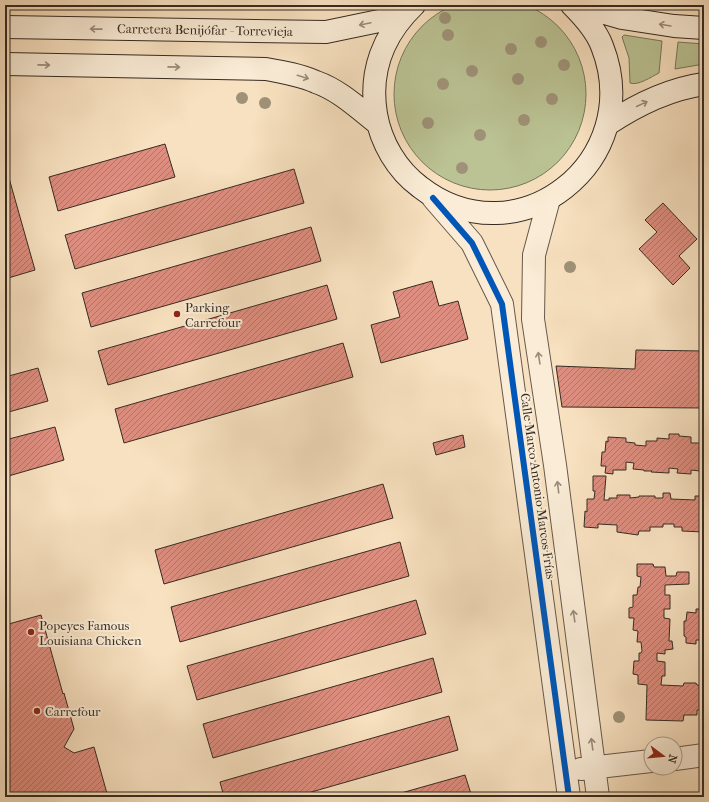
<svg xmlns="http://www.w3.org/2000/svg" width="709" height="802" font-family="'IM FELL French Canon',serif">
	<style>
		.grass { fill: #bbc394; stroke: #78775b }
		.building { fill: url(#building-hatch); stroke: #362b22 }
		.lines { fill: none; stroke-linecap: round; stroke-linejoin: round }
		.minor-casing { stroke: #66584a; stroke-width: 24 }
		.secondary-casing { stroke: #362b22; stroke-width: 24 }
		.minor { stroke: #faecd6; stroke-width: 22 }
		.secondary { stroke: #faecd6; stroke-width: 22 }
		.cycleway-casing { stroke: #faecd6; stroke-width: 8 }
		.cycleway { stroke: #0057b8; stroke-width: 6 }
		.tree { fill: #9f9278 }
		.oneway { stroke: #988c7c }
		.poi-dot { fill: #8f2418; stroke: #faecd6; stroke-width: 1.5 }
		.labels { text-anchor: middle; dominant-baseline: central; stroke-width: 4; stroke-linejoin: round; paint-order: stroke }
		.street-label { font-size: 13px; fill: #362b22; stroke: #faecd6 }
		.poi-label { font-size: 13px; fill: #362b22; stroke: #faecd6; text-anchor: start }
	</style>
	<defs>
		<pattern id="building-hatch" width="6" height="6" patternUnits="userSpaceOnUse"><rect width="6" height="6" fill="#de8e80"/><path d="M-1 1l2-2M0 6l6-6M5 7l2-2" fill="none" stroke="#b57468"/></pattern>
	</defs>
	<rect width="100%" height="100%" fill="#f8e1c0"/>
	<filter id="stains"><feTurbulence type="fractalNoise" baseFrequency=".005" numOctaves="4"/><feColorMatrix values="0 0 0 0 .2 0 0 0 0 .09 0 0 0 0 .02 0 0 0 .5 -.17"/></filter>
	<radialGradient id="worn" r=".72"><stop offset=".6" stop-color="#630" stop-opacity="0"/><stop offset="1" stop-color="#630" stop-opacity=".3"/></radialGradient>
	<path class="grass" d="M394 94a96 96 0 1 1 192 0a96 96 0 1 1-192 0Z
		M624 35 662 41 659 73C651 77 638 86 630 83L629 58 622 37Z
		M678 42 704 44V64L675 69Z"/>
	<path class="building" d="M165 144 175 177 58 211 49 177Z
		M294 169 304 203 75 269 65 235Z
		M5 171H7L35 270 5 279Z
		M663 203 697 239 679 256 690 268 673 285 639 249 657 232 645 220Z
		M311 227 321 261 91 327 82 293Z
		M432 281 439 306 458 301 468 339 381 363 371 325 400 317 393 292Z
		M327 285 337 319 108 385 98 351Z
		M343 343 353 377 124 443 115 409Z
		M636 350 704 351V408L562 407 556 366 635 369Z
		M38 368 48 401 5 413V377Z
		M55 427 64 460 5 477V440Z
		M669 434H679V436L691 437V443H704V493H702L704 469 699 468 700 471 691 470V474L677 473 678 469 669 468V473L651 472 652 471H644V470L633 469 634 463 626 462V470H613V474L605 473 606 466H601L602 452H605L606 441 608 442V437L626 438V442L635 443V445L646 446V441H657V438L669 439Z
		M463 435 465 447 436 455 433 443Z
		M593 476H606L604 500H609V498H617V495H630V498L639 497V496H655V498H663V493H670L671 499 695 500V496H703L704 534H703V532L682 531V527H674V524H663V527H650V531H639L638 535 617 532V525L598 524V528L584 527 585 511 587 512V499H594L595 491H593Z
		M383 484 393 518 164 584 155 550Z
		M400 542 409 576 180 642 171 607Z
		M637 564H653L654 567H665L666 576H676L677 572H689V584L665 585V595H670V609H664V618L670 619 669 641H672L673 649 665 650V654L657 653V661L665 662V676H662L661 685 683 686 684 683H696L697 685 703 686 704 675V710H697V715H684L683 721 646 720 647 685 638 684V675L633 674 634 661H639V653H641L642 651 641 642H637L638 631 633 630 634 618H629V608L633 607V595H637L638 587H640L641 577 637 576Z
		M416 600 426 634 197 700 187 666Z
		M696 609H704V640H696V644L686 643V637L684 636V621H686L687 612 696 613Z
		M41 615 63 694 64 693 74 729 64 747 74 753 94 747 108 797H5V625Z
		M433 658 442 692 213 758 203 724Z
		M449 716 458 750 294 797H224L220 782Z
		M465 775 472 797H387Z"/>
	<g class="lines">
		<defs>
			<path id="minor" d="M433 198 472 243 502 304 569 797
				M549 199 534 255 533 319 555 465 598 797
				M675 759 704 755
				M581 769 651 761"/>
			<path id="secondary" d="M414 5C383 35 369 72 376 114 381 143 397 170 420 187 518 263 647 160 602 46 596 30 584 17 572 5
				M577 5 622 18 674 26 704 28
				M5 27 326 32 403 16
				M5 64 266 69C283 72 300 75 316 82 339 90 358 108 377 123
				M608 124C638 104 669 89 704 84"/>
		</defs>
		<use href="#minor" class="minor-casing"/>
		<use href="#secondary" class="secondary-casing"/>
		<use href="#minor" class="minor"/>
		<use href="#secondary" class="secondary"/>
		<defs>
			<path id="cycleway" d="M433 198 472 243 502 304 569 797"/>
		</defs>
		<use href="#cycleway" class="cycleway-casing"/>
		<use href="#cycleway" class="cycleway"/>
	</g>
	<g class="tree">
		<circle cx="445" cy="18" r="6"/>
		<circle cx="448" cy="35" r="6"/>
		<circle cx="541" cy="42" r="6"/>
		<circle cx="511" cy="49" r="6"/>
		<circle cx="564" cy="65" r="6"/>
		<circle cx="472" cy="71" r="6"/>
		<circle cx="518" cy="79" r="6"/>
		<circle cx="443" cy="84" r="6"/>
		<circle cx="242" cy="98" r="6"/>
		<circle cx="552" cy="99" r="6"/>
		<circle cx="265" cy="103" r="6"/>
		<circle cx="524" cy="120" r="6"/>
		<circle cx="428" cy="123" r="6"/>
		<circle cx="480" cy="135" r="6"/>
		<circle cx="462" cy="168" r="6"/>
		<circle cx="570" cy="267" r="6"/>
		<circle cx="619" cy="717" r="6"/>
	</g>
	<defs><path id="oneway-shaft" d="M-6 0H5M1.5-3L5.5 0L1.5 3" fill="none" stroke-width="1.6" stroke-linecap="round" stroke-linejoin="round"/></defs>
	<g class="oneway">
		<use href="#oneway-shaft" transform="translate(365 24) rotate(168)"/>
		<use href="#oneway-shaft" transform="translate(665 25) rotate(-171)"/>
		<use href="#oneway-shaft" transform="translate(96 29) rotate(-179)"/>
		<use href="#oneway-shaft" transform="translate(44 65) rotate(1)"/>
		<use href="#oneway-shaft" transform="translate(174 67) rotate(1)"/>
		<use href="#oneway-shaft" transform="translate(303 77) rotate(17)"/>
		<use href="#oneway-shaft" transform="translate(642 104) rotate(-25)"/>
		<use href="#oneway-shaft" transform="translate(539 358) rotate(-99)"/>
		<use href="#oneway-shaft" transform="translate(558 487) rotate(-97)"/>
		<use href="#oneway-shaft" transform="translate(574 616) rotate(-98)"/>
		<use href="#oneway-shaft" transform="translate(592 744) rotate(-98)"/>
	</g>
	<g class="poi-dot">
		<circle cx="177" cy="314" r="4"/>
		<circle cx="31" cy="632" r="4"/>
		<circle cx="37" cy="711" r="4"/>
	</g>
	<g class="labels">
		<g class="street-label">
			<text transform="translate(205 30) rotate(1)">Carretera Benijófar - Torrevieja</text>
			<text transform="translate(538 486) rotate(82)">Calle Marco Antonio Marcos Frías</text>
		</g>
		<g class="poi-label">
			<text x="185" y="307">Parking<tspan x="185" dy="15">Carrefour</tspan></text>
			<text x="39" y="625">Popeyes Famous<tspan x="39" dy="15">Louisiana Chicken</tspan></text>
			<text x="45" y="711">Carrefour</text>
		</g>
	</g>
	<rect width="709" height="802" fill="none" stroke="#f8e1c0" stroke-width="20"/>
	<rect x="6" y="6" width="697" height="790" fill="none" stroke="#362b22" stroke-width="2"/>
	<rect x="10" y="10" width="689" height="782" fill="none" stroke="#362b22"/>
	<g transform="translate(663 756) rotate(106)"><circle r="19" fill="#faecd6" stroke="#ac9f8e"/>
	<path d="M0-3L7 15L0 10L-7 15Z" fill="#8f2418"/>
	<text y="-6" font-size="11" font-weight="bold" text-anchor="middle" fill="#362b22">N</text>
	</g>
	<rect width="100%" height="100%" filter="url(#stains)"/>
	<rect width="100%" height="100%" fill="url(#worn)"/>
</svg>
